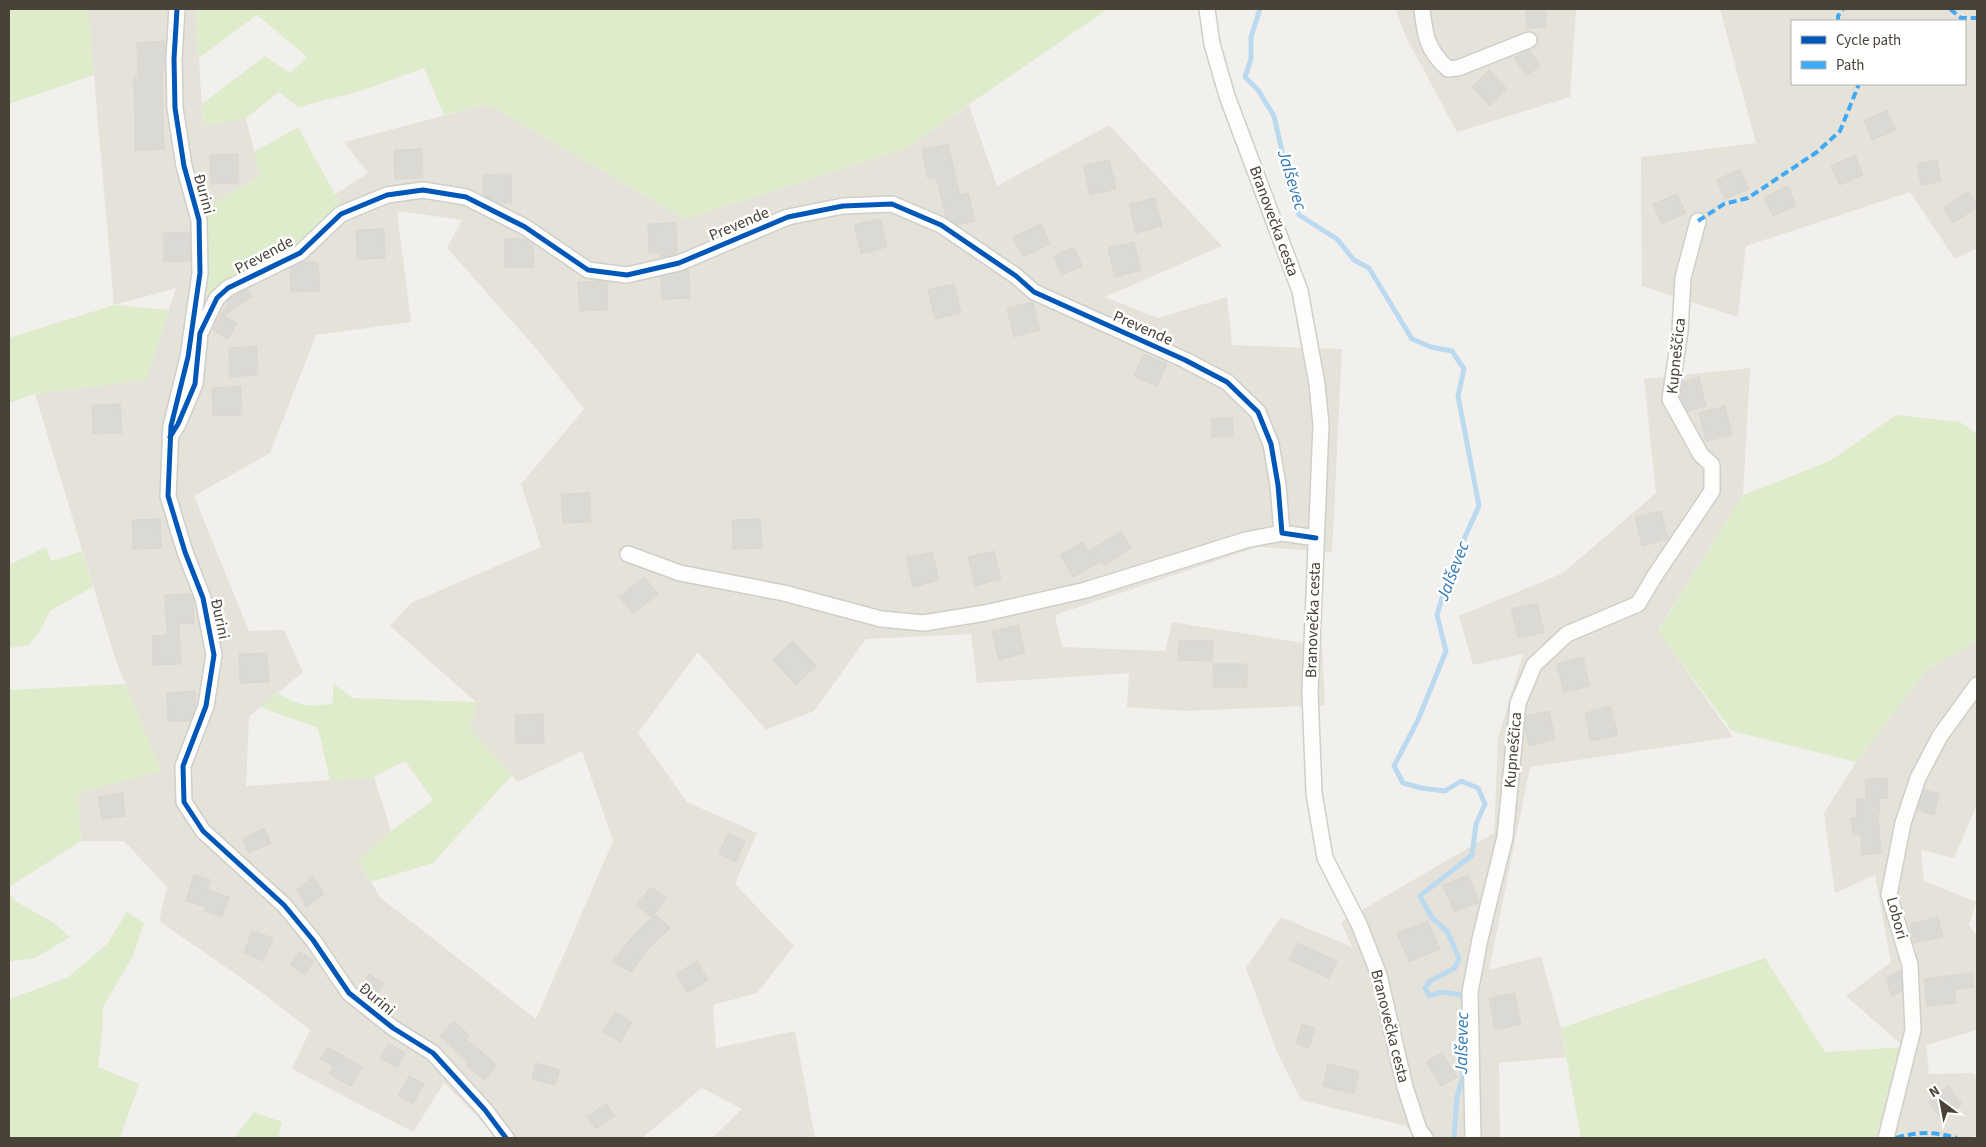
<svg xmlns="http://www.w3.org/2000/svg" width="1986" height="1147" font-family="'Source Sans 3',sans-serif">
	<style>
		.residential { fill: #e5e2d9; fill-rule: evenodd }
		.green { fill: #deeccc }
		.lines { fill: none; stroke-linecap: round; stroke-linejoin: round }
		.stream { stroke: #bcdaef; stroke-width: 5 }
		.building { fill: #dbd9d4; stroke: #dad7d1 }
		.minor-casing { stroke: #cfcec9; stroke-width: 18 }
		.minor { stroke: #fdfdfc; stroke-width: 15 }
		.quiet { stroke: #3fa9f5; stroke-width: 4; stroke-dasharray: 8 4; stroke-linecap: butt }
		.cycleway-casing { stroke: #fff; stroke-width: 8 }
		.cycleway { stroke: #0057b8; stroke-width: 5 }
		.labels { text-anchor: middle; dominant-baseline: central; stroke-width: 5; stroke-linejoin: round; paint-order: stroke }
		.street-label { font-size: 16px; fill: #484237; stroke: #fff }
		.water-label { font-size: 18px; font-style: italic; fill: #3079b4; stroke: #fff }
	</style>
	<rect width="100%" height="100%" fill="#f1f0ec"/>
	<path class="residential" d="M88 9H196L203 126 246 118 260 176 204 209 206 296 342 207 334 195 368 173 344 142 488 104 685 219 904 149 969 105 997 186 1109 125 1222 246 1105 297 1158 318 1227 297 1232 345 1342 349 1332 552 1258 547 1055 615 1062 647 1165 651 1172 622 1322 646 1325 705 1187 711 1127 707 1129 673 977 683 971 634 866 639 814 711 766 730 698 652 638 733 687 802 757 833 735 884 794 946 757 993 713 1005 716 1048 795 1031 815 1138H712L742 1109 702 1088 642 1138H495L478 1117 444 1083 413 1132 292 1069 310 1030 257 989 159 921 167 887 124 841H81L78 793 160 770 116 661 35 394 146 380 176 288 114 305ZM397 211 462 220 447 248 540 353 584 409 521 484 541 547 411 603 390 626 476 702 470 729 518 782 582 751 613 841 536 1019 381 898 358 862 391 831 374 777 246 786 249 717 303 672 284 630 249 631 194 496 270 453 316 335 411 322Z
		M1395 9H1576L1570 97 1457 132 1407 39Z
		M1720 9H1977V248L1955 259 1910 192 1746 246 1738 317 1642 286 1641 157 1756 143ZM1792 21H1965V84H1792Z
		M1750 368 1743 495 1658 630 1733 737 1530 767 1489 970 1541 956 1561 1028 1566 1057 1499 1063 1500 1138H1416L1406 1126 1301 1100 1277 1052 1246 968 1281 917 1352 947 1341 922 1494 833 1498 738 1523 654 1473 665 1459 616 1563 573 1656 493 1644 379Z
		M1977 640V804L1954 858 1921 850 1924 881 1976 902 1969 925 1977 936V1030L1926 1045 1929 1074 1973 1073 1977 1079V1133L1972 1138H1876L1904 1047 1846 996 1891 962 1875 875 1835 893 1824 813 1856 762 1926 671Z"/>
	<path class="green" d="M9 9H88L94 75 9 104Z
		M196 9H1108L904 149 685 219 488 104 444 115 424 68 361 91 298 107 279 92 246 118 203 126 202 104 265 56 290 73 307 57 257 15 199 58Z
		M298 127 342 207 309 236 206 296 204 209 260 176 254 152Z
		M114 305 169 310 146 380 35 394 9 403V338Z
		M1896 415 1960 422 1977 434V640L1926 671 1856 762 1732 731 1658 631 1743 495 1830 461Z
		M46 547 51 561 82 551 93 587 50 611 41 629 29 645 9 648V565Z
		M333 683 352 698 476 702 470 729 512 775 433 863 371 882 358 861 391 831 433 800 405 761 374 777 330 781 318 728 260 707 278 693C298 706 310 708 333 703Z
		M125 684 161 771 78 793 81 841 9 887V690Z
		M9 892 15 901 54 923 70 937 35 958 9 962Z
		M127 912 144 923 133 956 103 1007 102 1035 98 1067 139 1084 120 1138H9V999L67 978 107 944Z
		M1765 958 1825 1052 1904 1047 1876 1138H1581L1561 1028Z
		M254 1112 282 1122 278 1138H234Z"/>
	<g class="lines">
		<path class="stream" d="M1260 9 1251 37V59L1245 77 1258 90 1274 116 1290 186 1299 215 1337 239 1354 260 1369 268 1412 339 1431 347 1452 351 1464 369 1458 396 1479 506 1450 570 1437 615 1446 651 1418 720 1394 766 1403 783 1421 788 1445 791 1461 781 1478 788 1485 804 1476 824 1472 855 1420 896 1432 918 1447 931 1459 958 1455 968 1430 981 1425 988 1429 996 1442 992 1463 995V1000
			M1454 1138 1457 1097 1463 1077V1008"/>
	</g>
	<path class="building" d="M1526 9H1545L1546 27 1527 28Z
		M165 41V70L162 71 164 149 135 151 134 78H138L137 43Z
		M1529 50 1540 66 1526 76 1514 58Z
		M1489 70 1507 89 1490 106 1472 87Z
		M1887 110 1896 130 1872 140 1864 121Z
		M948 144 960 195 968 193 975 221 958 225 946 217 936 177 928 179 922 150Z
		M422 149 423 178 395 179 394 150Z
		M238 154 239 183 211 184 210 155Z
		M1855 155 1863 175 1840 185 1831 166Z
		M1109 160 1116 189 1090 195 1083 166Z
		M1937 160 1941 181 1921 185 1917 164Z
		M1740 169 1749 189 1725 199 1717 180Z
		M511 174 512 203 500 204 483 195V175Z
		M1788 186 1796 206 1773 216 1764 197Z
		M1968 191 1977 204V207L1953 223 1943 208Z
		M1677 194 1686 213 1662 224 1653 204Z
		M1155 198 1162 226 1136 233 1129 204Z
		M880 219 887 247 861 254 854 225Z
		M676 223 677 253 660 258V253H649L648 224Z
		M1041 224 1050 244 1023 257 1013 237Z
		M384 229 385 258 357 259 356 230Z
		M190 232V261L164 262 163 233Z
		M504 239H525L533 244 534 267 505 268Z
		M1134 242 1141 270 1115 277 1108 248Z
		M1074 247 1082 266 1061 275 1054 256Z
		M302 262H318L320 291 291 292 290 268Z
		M689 269 690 298 662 299 661 277Z
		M600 281 607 282 608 310 580 311 578 282Z
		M954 284 961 313 935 319 928 290Z
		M247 289 252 296 224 316 237 323 228 339 213 330 230 299Z
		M1033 302 1040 330 1014 337 1007 308Z
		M257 346 258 375 230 377 229 348Z
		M1144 354 1167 364 1157 386 1134 376Z
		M1699 377 1706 406 1687 411 1680 397 1682 382Z
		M241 386 242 415 213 416 212 388Z
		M120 404 122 433 93 434 92 405Z
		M1725 406 1732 435 1706 441 1699 413Z
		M1212 418H1233V437H1212Z
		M590 493 591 522 563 523 561 494Z
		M1661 511 1668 539 1642 546 1635 517Z
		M160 519 161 548 133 549 132 520Z
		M760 519 762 548 733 549 732 520Z
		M1121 531 1131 548 1105 565 1102 561 1073 577 1060 555 1083 542 1088 552Z
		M994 551 1001 579 975 586 968 557Z
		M932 552 939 580 913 587 906 558Z
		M644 577 658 594 633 614 619 597Z
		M191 594 193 599 194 623 179 624 181 664 153 665 152 636 167 635 165 595Z
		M1537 603 1544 632 1518 638 1511 609Z
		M1018 625 1025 653 999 660 992 631Z
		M1179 640 1213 641 1212 661 1178 660Z
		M793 641 816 666 796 685 773 660Z
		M267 653 269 682 240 683 239 654Z
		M1583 657 1590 686 1564 692 1557 664Z
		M1213 664H1247V687H1214Z
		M195 691 196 707 190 721H168L167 693Z
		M1610 706 1618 735 1591 741 1585 713Z
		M1549 711 1555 739 1529 746 1525 728 1526 716Z
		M543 714 544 743 516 744 515 715Z
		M1887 778 1888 798 1879 799 1880 812H1878L1881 853 1862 855 1861 834 1853 835 1851 818 1857 817 1856 799 1866 798 1865 779Z
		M1924 790 1939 794 1934 815 1917 810Z
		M123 793 125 816 102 819 98 797Z
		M264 828 271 843 249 853 242 839Z
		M728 833 745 841 736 862 719 854Z
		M194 875 211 880 208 890 229 897 222 917 204 911 206 907 186 901Z
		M1468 875 1479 902 1454 912 1443 885Z
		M313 876 324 894 306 907 297 890Z
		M651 887 666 898 652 917 636 905Z
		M656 915 670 928 646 951 631 972 612 961 642 926Z
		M1938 917 1943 937 1914 943 1910 924Z
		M1428 921 1440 949 1409 962 1397 933Z
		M252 931 273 938 263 961 244 953Z
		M1297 943 1337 961 1329 978 1289 960Z
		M300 951 314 961 304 975 290 964Z
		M697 961 708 980 687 993 676 974Z
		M1901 970 1902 991 1892 996 1885 978Z
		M1972 973 1974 987 1955 989 1956 1003 1927 1006 1924 979Z
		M369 974 384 984 373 1000 359 989Z
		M1515 993 1521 1024 1495 1030 1489 998Z
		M615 1012 632 1022 620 1042 603 1032Z
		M454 1021 469 1035 466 1039 497 1065 484 1080 467 1066 469 1063 440 1036Z
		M1302 1024 1315 1028 1309 1048 1296 1044Z
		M389 1044 405 1053 397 1068 380 1058Z
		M328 1047 362 1067 351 1086 329 1074 334 1066 320 1059Z
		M1442 1053 1457 1077 1441 1086 1426 1062Z
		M536 1063 560 1070 555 1085 532 1079Z
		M1328 1064 1359 1071 1354 1094 1323 1086Z
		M409 1076 424 1084 413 1104 398 1096Z
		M1948 1086 1962 1104 1942 1120 1928 1102Z
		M606 1103 615 1116 596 1129 587 1117Z"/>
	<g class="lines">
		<defs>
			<path id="minor" d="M177 9 174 59 175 108 184 166 199 220 200 273 188 357 171 426 168 496 185 552 203 598 214 655 206 706 183 766 184 802 203 831 284 905 313 940 349 993 393 1028 433 1053 485 1110 506 1138
				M1207 9 1212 44 1227 96 1300 291 1317 384 1321 425 1310 693 1314 793 1325 858 1359 924 1379 975 1405 1087 1419 1130 1425 1138
				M1422 9C1425 36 1427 50 1448 69L1458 68 1529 40
				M170 437 178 424 195 384 200 333 217 298 228 288 300 253 341 214 387 195 423 190 466 197 525 227 588 270 627 275 679 263 788 217 843 206 892 204 941 225 1016 276 1034 292 1185 360 1227 382 1258 412 1271 444 1278 485 1282 533 1316 538
				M628 554 680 573 784 593 881 619 924 623 985 613 1086 590 1246 540 1282 533
				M1473 1138 1470 992 1480 939 1505 837 1518 703 1534 665 1567 634 1638 604 1654 577 1712 491V465L1701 455 1670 399 1680 331 1683 278 1698 221
				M1886 1138 1913 1030 1910 965 1889 895 1903 823 1918 778 1940 736 1977 685"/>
		</defs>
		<use href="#minor" class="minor-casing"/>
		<use href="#minor" class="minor"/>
		<path class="quiet" d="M1950 9 1961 18H1977
			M1838 21V16L1843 9
			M1698 221 1724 204 1748 198 1817 152 1840 131 1859 84
			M1896 1138C1919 1131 1935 1132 1957 1138"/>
		<defs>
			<path id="cycleway" d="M177 9 174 59 175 108 184 166 199 220 200 273 188 357 171 426 168 496 185 552 203 598 214 655 206 706 183 766 184 802 203 831 284 905 313 940 349 993 393 1028 433 1053 485 1110 506 1138
				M170 437 178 424 195 384 200 333 217 298 228 288 300 253 341 214 387 195 423 190 466 197 525 227 588 270 627 275 679 263 788 217 843 206 892 204 941 225 1016 276 1034 292 1185 360 1227 382 1258 412 1271 444 1278 485 1282 533 1316 538"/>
		</defs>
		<use href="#cycleway" class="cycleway-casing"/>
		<use href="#cycleway" class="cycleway"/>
	</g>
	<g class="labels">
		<g class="street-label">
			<text transform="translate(204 194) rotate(75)">Đurini</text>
			<text transform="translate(1274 221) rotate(70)">Branovečka cesta</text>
			<text transform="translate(739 224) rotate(-23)">Prevende</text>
			<text transform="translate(264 255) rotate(-28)">Prevende</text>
			<text transform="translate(1143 328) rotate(24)">Prevende</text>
			<text transform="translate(1676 356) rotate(-84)">Kupneščica</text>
			<text transform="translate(220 619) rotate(78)">Đurini</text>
			<text transform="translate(1313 620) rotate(-88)">Branovečka cesta</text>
			<text transform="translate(1513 750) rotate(-85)">Kupneščica</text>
			<text transform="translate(1897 918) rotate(75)">Lobori</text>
			<text transform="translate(377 999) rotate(40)">Đurini</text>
			<text transform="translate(1390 1026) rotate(76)">Branovečka cesta</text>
		</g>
		<g class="water-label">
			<text transform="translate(1292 180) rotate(73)">Jalševec</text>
			<text transform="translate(1453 571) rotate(-69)">Jalševec</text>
			<text transform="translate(1462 1043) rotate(-89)">Jalševec</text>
		</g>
	</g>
	<rect width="1986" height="1147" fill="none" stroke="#484237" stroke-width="20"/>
	<rect x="1791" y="20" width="175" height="65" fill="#ffffff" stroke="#b6b3af"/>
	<rect x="1801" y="36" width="25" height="8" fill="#0057b8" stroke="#b6b3af"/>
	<text x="1836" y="45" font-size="15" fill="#484237">Cycle path</text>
	<rect x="1801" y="61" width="25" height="8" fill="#3fa9f5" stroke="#b6b3af"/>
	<text x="1836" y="70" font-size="15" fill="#484237">Path</text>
	<g transform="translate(1941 1102) rotate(328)" stroke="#ffffff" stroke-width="4" paint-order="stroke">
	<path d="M0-4L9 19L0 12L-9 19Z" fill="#484237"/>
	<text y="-8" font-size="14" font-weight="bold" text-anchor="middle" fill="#484237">N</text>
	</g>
</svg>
